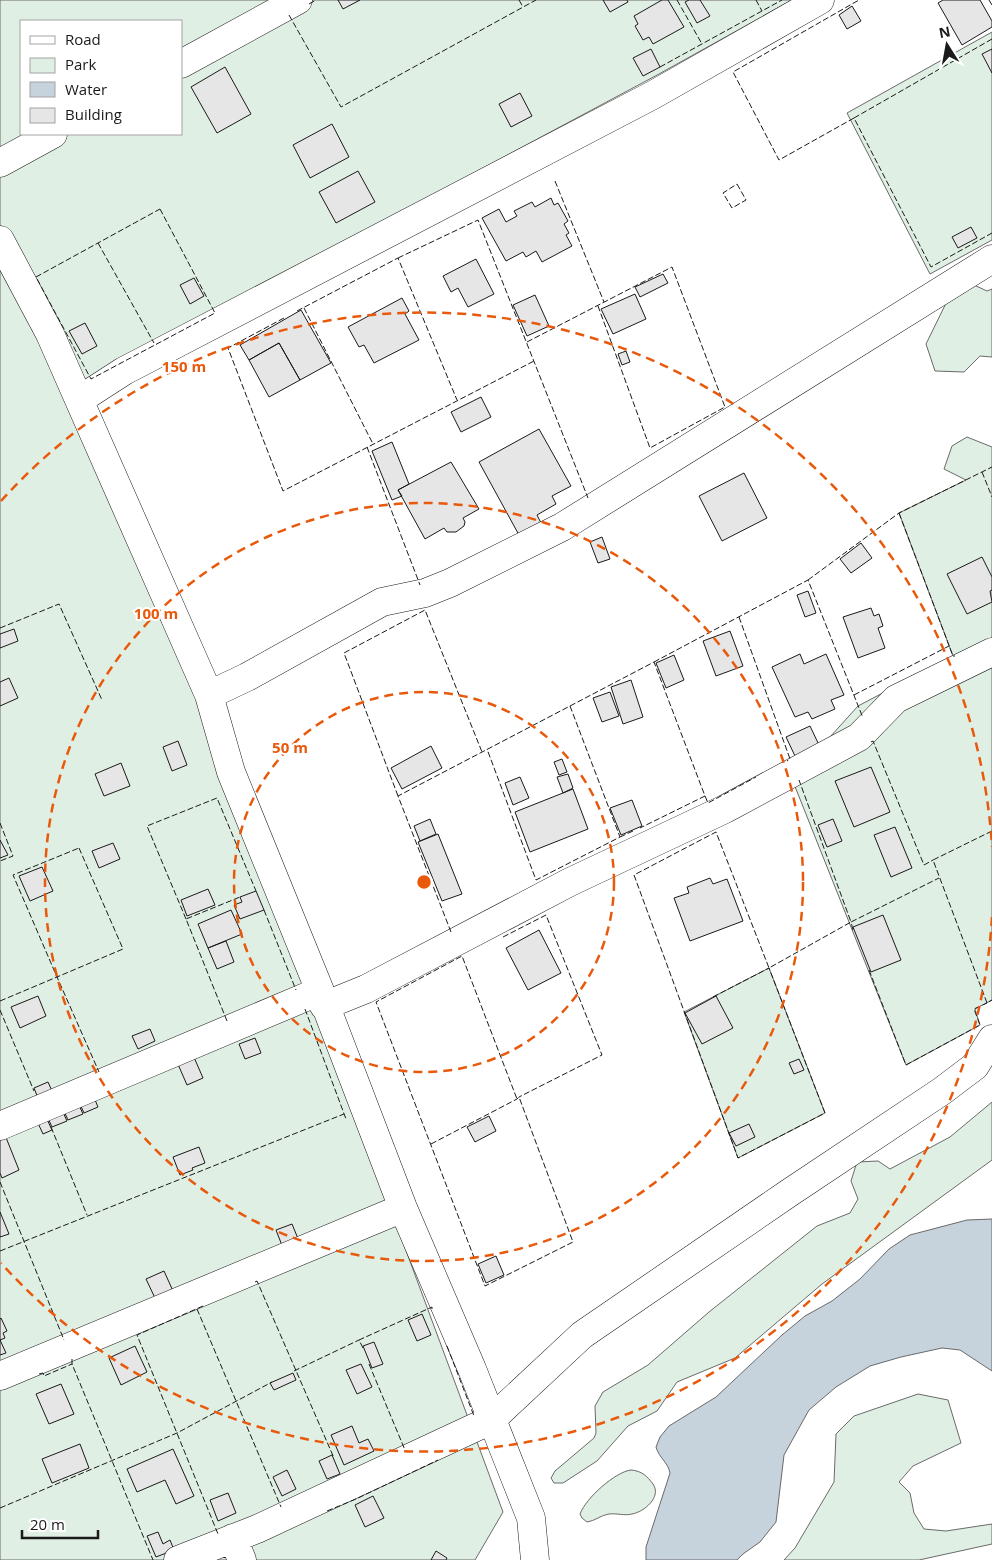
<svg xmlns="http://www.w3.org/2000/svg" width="992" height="1560" font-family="'Open Sans',sans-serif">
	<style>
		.green { fill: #e0efe3; stroke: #6a6a6a; fill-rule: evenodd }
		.water { fill: #c6d2dc; stroke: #6a6a6a }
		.building { fill: #e6e6e6; stroke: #1a1a1a }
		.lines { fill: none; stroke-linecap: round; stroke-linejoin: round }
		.minor-casing { stroke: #1a1a1a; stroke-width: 29 }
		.minor { stroke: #fff; stroke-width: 28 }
		.fence { stroke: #1a1a1a; stroke-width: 1; stroke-dasharray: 6 2.5; stroke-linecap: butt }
		.ring { fill: none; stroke: #e8590c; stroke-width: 2.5; stroke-dasharray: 9 6 }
		.centre { fill: #e8590c; stroke: #fff; stroke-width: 2.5 }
		.ring-label { font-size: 15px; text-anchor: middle; font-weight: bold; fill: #e8590c; stroke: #fff; stroke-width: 4; stroke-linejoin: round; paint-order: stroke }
	</style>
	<rect width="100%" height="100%" fill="#fff"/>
	<path class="green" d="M0 0H792L659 74 79 384 148 555 503 1512 475 1560H0ZM21 21H181V134H21Z
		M992 32V240L930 274 847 113Z
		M974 285 987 291 992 289V357L980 356 964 372 935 371 926 344 950 295Z
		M967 437 992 447V1000L975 1009 980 1025 906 1065 792 779 858 706 953 656 899 513 966 480 944 469 952 446Z
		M769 968 825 1113 738 1158 684 1012Z
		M992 1102V1160L822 1284 735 1358 677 1382 657 1411 628 1426 597 1461 563 1483H554L551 1478 555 1471 594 1438 596 1433 595 1406 603 1392 648 1365 709 1312 817 1226 850 1213 858 1199 851 1181 857 1162 878 1161 890 1169 950 1137Z
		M918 1394 948 1400 961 1443 913 1466 899 1482 910 1493 914 1513 924 1529 946 1531 992 1524V1544L919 1560H784L795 1548 834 1482 836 1434 854 1416Z
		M631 1470C642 1471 647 1476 653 1484 662 1497 644 1512 632 1514 625 1516 616 1513 609 1514 601 1515 595 1521 587 1522L582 1518 580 1514C586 1498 615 1472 631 1470Z"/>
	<path class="water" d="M992 1219V1371L960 1350 942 1348 901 1357 870 1366 836 1387 809 1410 784 1455 776 1522 760 1542 743 1554 737 1560H646V1547L670 1473C668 1462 659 1458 656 1447L660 1437 669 1426 716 1397 782 1335 805 1316 832 1301 860 1279 889 1249 910 1235 967 1220Z"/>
	<path class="building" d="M338 0H360L343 9Z
		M603 0H627L628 2 610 12Z
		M662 0H668L684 27 653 44 649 37 643 40 635 26 638 24 634 16Z
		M689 0H700L710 16 697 23 685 2Z
		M943 0H980L992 21V27L962 45 938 3Z
		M852 6 861 21 847 29 839 15Z
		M651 49 660 67 643 76 633 58Z
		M992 49V73L982 54Z
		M225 67 251 114 217 133 191 87Z
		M520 93 532 116 511 127 499 104Z
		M332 124 349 157 310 178 293 145Z
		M358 171 375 202 336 223 319 192Z
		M551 198 554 205 558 203 568 221 564 224 569 233 566 235 572 246 542 262 536 251 526 257 523 252 506 261 482 218 499 209 506 222 517 216 514 211 532 202 535 207Z
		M971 227 977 238 958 248 952 237Z
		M476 259 494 294 468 307 458 288 451 292 443 276Z
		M663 274 668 283 640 297 635 287Z
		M194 278 204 296 190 304 180 285Z
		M635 294 646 319 613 334 601 309Z
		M535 295 549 326 527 336 513 305Z
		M402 298 409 311 405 314 419 340 374 363 364 345 359 347 348 327Z
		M301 310 331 363 300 380 279 343 249 360 240 345Z
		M85 323 97 346 82 354 69 331Z
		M279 343 300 380 269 397 249 360Z
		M626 351 630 362 622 365 618 354Z
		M481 397 491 417 461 432 451 412Z
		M539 429 571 486 552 496 556 504 537 515 541 523 519 535 479 462Z
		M392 442 409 484 398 490 402 496 392 500 372 451Z
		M451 462 479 509 463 518 465 522 464 526 456 532H447L444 528 425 539 398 490Z
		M744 473 767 518 722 541 699 496Z
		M602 537 610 559 598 563 590 542Z
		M861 543 872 558 851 573 840 559Z
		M982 557 992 577V590L990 591 992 602 967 614 947 574Z
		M808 591 816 613 805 617 797 595Z
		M871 608 874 616 879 614 883 626 878 628 885 648 858 658 843 617Z
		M14 629 18 641 0 648V634Z
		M730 631 743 666 716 676 703 641Z
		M800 654 804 664 826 654 844 695 831 700 835 709 812 719 808 712 795 717 772 667Z
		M674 655 684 680 666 688 656 663Z
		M9 678 18 698 0 706V682Z
		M631 680 643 717 623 724 611 687Z
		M610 692 619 716 602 722 593 698Z
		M810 726 819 745 795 756 786 737Z
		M178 741 187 765 172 771 163 747Z
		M431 746 442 768 402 789 391 768Z
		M562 759 567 772 559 775 554 762Z
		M121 763 130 786 104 796 95 774Z
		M871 767 890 812 854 827 835 781Z
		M568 774 573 788 563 793 557 777Z
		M520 777 529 798 513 805 505 783Z
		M573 789 588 829 530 852 515 812Z
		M632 800 642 826 621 835 610 808Z
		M430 819 436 834 420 841 414 826Z
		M833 819 842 841 827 847 818 825Z
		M895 827 912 868 891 877 874 835Z
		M438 834 462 894 442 901 418 842Z
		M0 840 8 855 0 858Z
		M113 843 120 859 99 868 92 851Z
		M42 867 53 891 30 901 19 876Z
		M710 878 713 884 727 879 743 921 690 941 674 898 689 893 687 887Z
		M208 889 215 905 187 916 181 900Z
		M256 891 264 910 240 919 234 905 242 902 240 897Z
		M231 910 242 934 208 948 198 924Z
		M883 915 901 960 871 972 853 927Z
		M539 930 561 973 528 990 506 948Z
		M226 941 234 962 217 969 208 948Z
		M38 996 46 1016 20 1028 11 1007Z
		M716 996 733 1028 702 1044 685 1013Z
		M150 1029 155 1041 138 1049 132 1036Z
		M255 1038 261 1053 245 1059 239 1044Z
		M193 1055 203 1078 187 1085 177 1062Z
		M799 1059 804 1070 794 1074 789 1063Z
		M48 1082 52 1091 38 1098 34 1088Z
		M93 1095 98 1107 84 1113 79 1102Z
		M78 1103 83 1114 68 1120 63 1109Z
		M62 1110 67 1121 52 1127 47 1116Z
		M489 1116 496 1131 475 1142 467 1127Z
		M46 1117 52 1130 43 1134 37 1121Z
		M749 1124 755 1137 736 1146 729 1133Z
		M5 1135 19 1170 2 1178 0 1173V1137Z
		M199 1147 205 1163 192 1168 193 1170 180 1175 173 1157Z
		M0 1212 9 1234 0 1237Z
		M292 1224 299 1241 283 1248 276 1230Z
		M496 1256 504 1275 486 1283 478 1264Z
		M164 1271 173 1291 155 1298 146 1279Z
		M422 1314 431 1335 417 1341 408 1320Z
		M1 1318 7 1331 3 1333 5 1338 0 1340 6 1353 0 1355V1319Z
		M374 1342 383 1364 372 1368 363 1346Z
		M135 1346 147 1372 121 1385 109 1358Z
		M361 1364 372 1387 357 1394 346 1370Z
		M293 1373 296 1380 274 1390 270 1383Z
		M61 1384 74 1414 49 1424 36 1394Z
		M352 1426 359 1443 368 1439 374 1451 344 1465 331 1435Z
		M80 1444 89 1468 52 1483 42 1459Z
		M173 1449 194 1496 176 1504 165 1480 137 1492 127 1469Z
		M332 1455 340 1474 327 1479 319 1461Z
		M287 1470 296 1489 282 1496 273 1477Z
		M228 1493 236 1513 218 1521 210 1500Z
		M373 1496 384 1518 365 1527 355 1505Z
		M158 1532 163 1544 170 1540 174 1550 156 1557 147 1536Z
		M436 1551 447 1558 446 1560H431Z"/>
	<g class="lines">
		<defs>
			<path id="minor" d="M181 64 298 0
				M0 163 53 134
				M0 240 50 334 209 695 231 772 320 991 403 1208 472 1369 531 1518 535 1560
				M79 400 124 371 653 95 820 0
				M209 695 247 677 382 602 425 593 450 583 562 527 992 259
				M324 1006 366 989 570 882 725 809 859 737 896 699 992 652
				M0 1126 320 991
				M0 1376 403 1208
				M233 1538 242 1560
				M178 1560 257 1529 491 1420 582 1335 789 1193 942 1091 975 1066 992 1039"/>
		</defs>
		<use href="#minor" class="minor-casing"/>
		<use href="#minor" class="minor"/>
		<path class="fence" d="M519 0 523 7
			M677 0 702 44
			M756 0 762 11
			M989 0 992 5
			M309 4 316 0
			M289 15 341 107 536 0
			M992 39 854 118 931 267 992 233
			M660 67 782 0
			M854 118 779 160 733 72 859 0
			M555 181 604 302
			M737 184 746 200 732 208 723 193Z
			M160 209 215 313 91 379 36 277Z
			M98 243 154 343
			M398 258 478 220 588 498
			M304 308 373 444
			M297 311 398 258 457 400
			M284 318 228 348 283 491 534 361
			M527 342 672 267 725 407 650 448 598 306
			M367 447 420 585
			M982 472 992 497
			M899 513 953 656H955
			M808 580 899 513 992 467
			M739 617 790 759 787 761
			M0 628 59 604 102 700
			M654 662 808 580 863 718
			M854 695 949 646
			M570 706 654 662 705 796 640 828
			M871 742 873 741 924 865 933 860
			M398 796 344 653 425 610 482 752
			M705 796 708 803 756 777
			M0 823 13 856 0 861
			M992 831 933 860 987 1003 992 1000
			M620 837 633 831
			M79 848 123 949 57 977 13 875Z
			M264 910 296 990
			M186 919 147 826 217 798 256 891
			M853 930 851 922 939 878
			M451 932 398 796 570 706 620 837 536 880 487 749
			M503 937 546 915 602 1055 519 1097
			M869 970 906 1065 980 1025 974 1009 987 1003
			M713 997 769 968 825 1113 738 1158 634 875 716 832 769 968 851 922 799 780
			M0 1001 57 977 99 1072
			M305 1009 346 1119
			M0 1010 34 1091
			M227 1021 186 919 240 897
			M51 1127 87 1215
			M431 1144 517 1099 519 1097 573 1242 485 1286 376 1002 462 956 517 1099
			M0 1182 64 1340
			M0 1251 344 1114
			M255 1282 257 1281 334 1458
			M203 1306 137 1335 218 1534
			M197 1309 281 1507
			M447 1346 474 1416
			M363 1348 359 1340 432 1307V1309
			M72 1359V1364L153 1560
			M369 1364 405 1450
			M294 1371 359 1340
			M39 1374 43 1373 44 1376 72 1364
			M0 1508 177 1433 272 1382
			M327 1511 356 1499 438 1460"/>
	</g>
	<g class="ring">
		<circle cx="424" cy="882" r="190"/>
		<circle cx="424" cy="882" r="379"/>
		<path d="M992 917A569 569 0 0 1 1 1263M1 501A569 569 0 0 1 992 847"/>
	</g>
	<circle cx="424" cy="882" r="8" class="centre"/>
	<g class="ring-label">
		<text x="184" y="372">150 m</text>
		<text x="156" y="619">100 m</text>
		<text x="290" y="753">50 m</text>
	</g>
	<rect x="20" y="20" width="162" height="115" fill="#ffffff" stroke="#a3a3a3"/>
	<rect x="30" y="36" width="25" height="8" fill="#ffffff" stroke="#a3a3a3"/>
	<text x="65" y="45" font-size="15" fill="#1a1a1a">Road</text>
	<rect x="30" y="58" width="25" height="15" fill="#e0efe3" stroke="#a3a3a3"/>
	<text x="65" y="70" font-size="15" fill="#1a1a1a">Park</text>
	<rect x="30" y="82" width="25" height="15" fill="#c6d2dc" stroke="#a3a3a3"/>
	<text x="65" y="95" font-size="15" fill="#1a1a1a">Water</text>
	<rect x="30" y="108" width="25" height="15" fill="#e6e6e6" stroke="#a3a3a3"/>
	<text x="65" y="120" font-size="15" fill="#1a1a1a">Building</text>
	<g transform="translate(947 45) rotate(349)" stroke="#ffffff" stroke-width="4" paint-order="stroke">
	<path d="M0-4L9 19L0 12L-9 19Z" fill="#1a1a1a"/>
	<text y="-8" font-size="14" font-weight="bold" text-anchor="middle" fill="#1a1a1a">N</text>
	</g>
	<path d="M22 1530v8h76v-8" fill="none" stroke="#1a1a1a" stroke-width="2.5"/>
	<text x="30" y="1530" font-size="15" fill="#1a1a1a" stroke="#ffffff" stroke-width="4" paint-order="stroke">20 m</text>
</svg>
